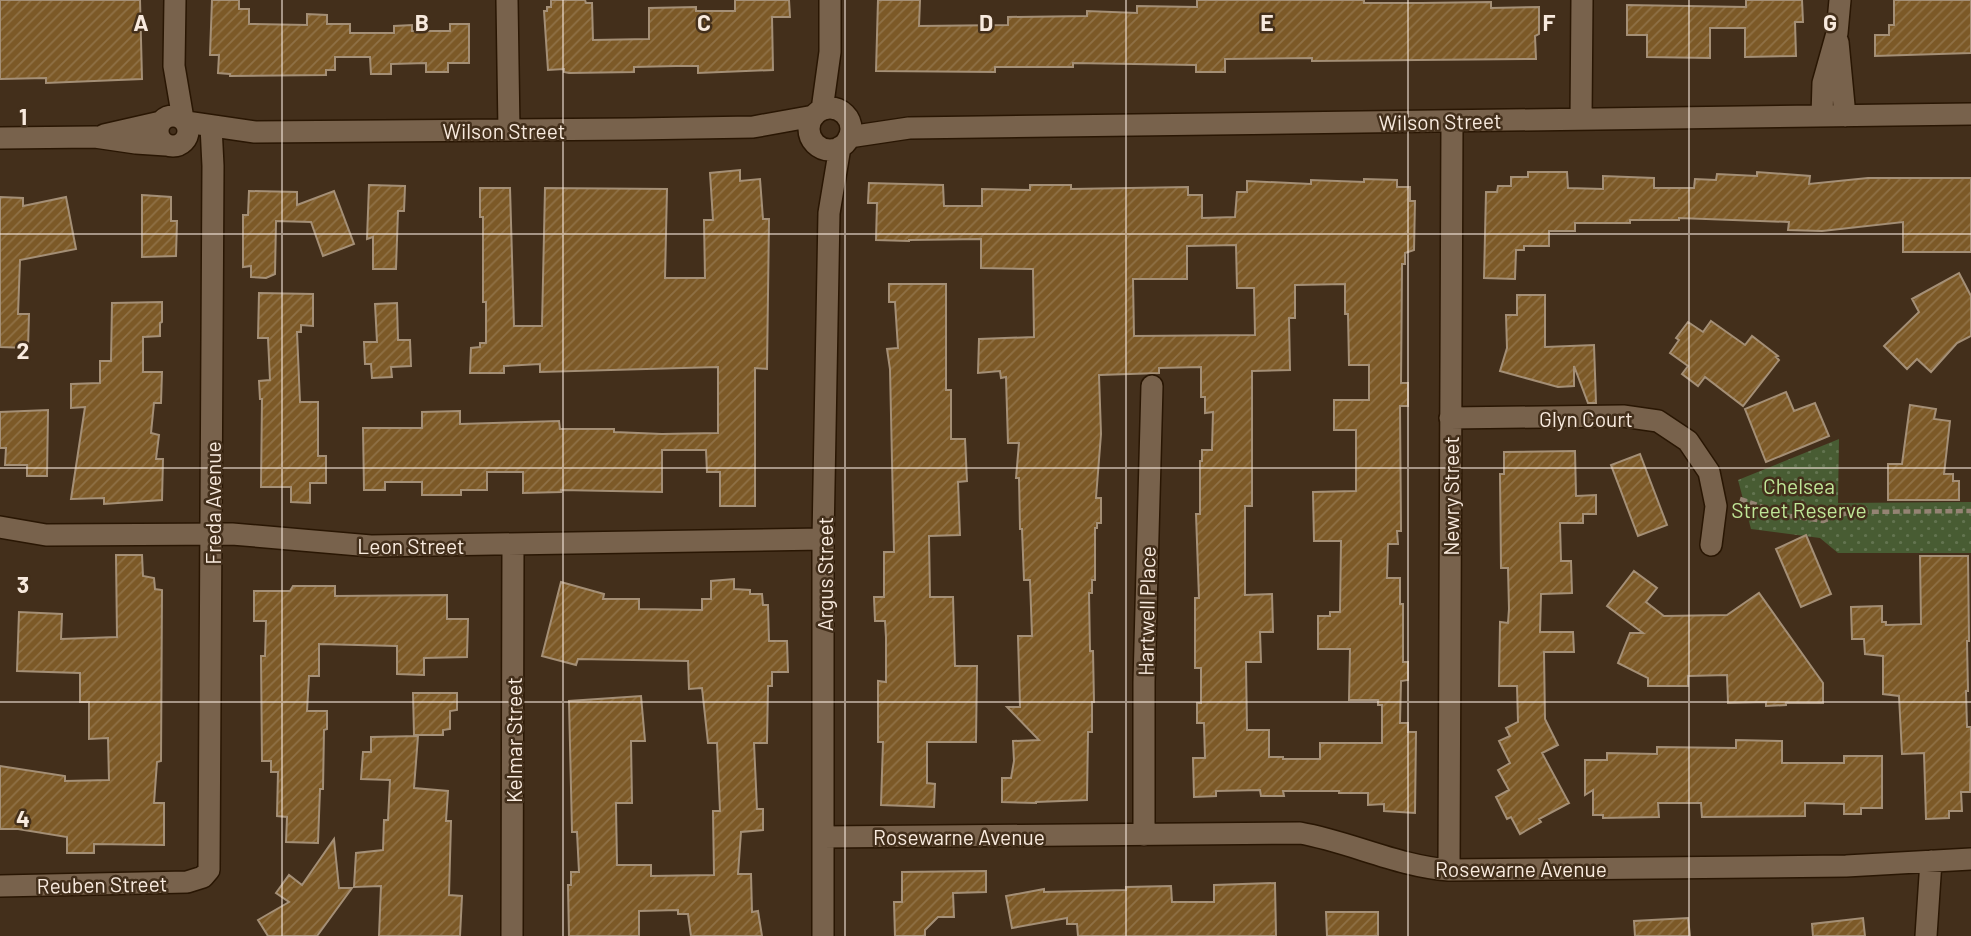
<svg xmlns="http://www.w3.org/2000/svg" width="1971" height="936" font-family="Barlow,sans-serif">
	<style>
		.park { fill: url(#park-dots) }
		.building { fill: url(#building-hatch); stroke: #a48f76; stroke-width: 2; fill-rule: evenodd }
		.lines { fill: none; stroke-linecap: round; stroke-linejoin: round }
		.minor-casing { stroke: #291603; stroke-width: 24 }
		.path { stroke: #948373; stroke-width: 4.5; stroke-dasharray: 7 3.5; stroke-linecap: butt }
		.minor { stroke: #78624c; stroke-width: 21 }
		.grid { fill: none; stroke: #f8eade; stroke-width: 2; stroke-opacity: 0.55 }
		.labels { text-anchor: middle; dominant-baseline: central; stroke-width: 5; stroke-linejoin: round; paint-order: stroke }
		.street-label { font-size: 21px; fill: #f8eade; stroke: #432f1b }
		.park-label { font-size: 21px; fill: #bfe697; stroke: #432f1b }
		.grid-label { font-size: 23px; text-anchor: middle; font-weight: bold; fill: #f8eade; stroke: #432f1b; stroke-width: 5; stroke-linejoin: round; paint-order: stroke }
	</style>
	<defs>
		<pattern id="park-dots" width="8" height="8" patternUnits="userSpaceOnUse" patternTransform="scale(1.75)"><rect width="8" height="8" fill="#485c33"/><path d="M2 2h.1M6 6h.1" fill="none" stroke="#637450" stroke-width="1.8" stroke-linecap="round"/></pattern>
		<pattern id="building-hatch" width="6" height="6" patternUnits="userSpaceOnUse" patternTransform="scale(1.75)"><rect width="6" height="6" fill="#7c5927"/><path d="M-1 1l2-2M0 6l6-6M5 7l2-2" fill="none" stroke="#8f7146"/></pattern>
	</defs>
	<rect width="100%" height="100%" fill="#432f1b"/>
	<path class="park" d="M1839 439 1838 503 1971 502V553H1838L1820 538 1751 529 1738 480Z"/>
	<path class="building" d="M0 0H140L142 79 46 83V78L0 79Z
		M212 0H239V9H249V24L307 25V14L327 15V24H350V33H394V26L412 25V31H450V24H469V63H448V72H426V63L391 64V74H371L370 57H335V70H326V75L230 76V74L218 73 219 55H210Z
		M551 0H585L586 3H592L593 40 649 39V8L696 7V11H735V0H789L790 17H772L773 70 698 73V66H676L634 67V72L569 73 564 72V69L548 70 544 11H547V7H551Z
		M878 0H920L919 26 1008 25V17L1087 16V11L1137 13V6L1197 7V0H1364V3H1422L1491 2V8L1539 7V34L1535 36 1536 59 1312 61V58L1225 59V72H1196V65L1073 63V67H995V72L876 71Z
		M1746 0H1802L1803 22H1795L1796 56 1745 57V28H1710V58L1647 57V35H1627V5L1746 7Z
		M1894 0H1971V53L1875 56V35H1889V25H1894Z
		M740 170V181L760 179 763 219H769L767 369 755 368V506H720V472H707L706 450H662V492L561 490V492L523 493V472H487V490H461V495H422V482H385V490H364L363 428H422V412L460 411V424L559 421 560 429H614V432L662 434 718 433V367L540 372V364L504 366V373H470L471 348 480 347V343H486V302H483V217H480V188H510L514 326H542L545 188 667 189 665 278H705L704 220H713L710 173Z
		M1528 172H1567L1568 188 1603 189V176L1654 178V188H1694L1695 179 1716 180 1717 174 1757 176V172L1810 176 1809 184 1868 178H1971V252H1903V222L1822 231 1788 230 1789 222 1679 218V220H1630V223H1575V231H1549V246H1524V250H1516L1515 279 1484 278 1486 192H1497L1498 186H1511V177H1528Z
		M1364 179 1397 180V187H1410V201H1415L1414 250 1405 253V264H1402L1401 383H1408V406H1400L1401 531H1397L1398 544H1388L1387 578H1400V604H1403V662H1408V680L1401 681 1400 723H1408V732H1416L1415 813 1384 811V804L1368 805V793H1339V791H1283L1284 796H1261L1260 790 1216 791V796L1194 797 1193 758H1205L1204 723H1197V703H1201V668H1195V598H1199L1196 514H1200V461H1202V450H1212L1213 412 1205 413V397H1201V367L1159 368V373L1099 375 1101 434 1096 498H1101V523H1097V528H1095V580H1092V593H1089L1090 651H1093L1094 702H1092V732H1088L1087 800 1036 802V803L1002 802V778H1011L1014 761 1013 741 1039 740 1007 707H1020L1018 636H1032L1030 580H1024L1022 529H1020L1019 478H1016L1019 443H1008L1006 377 1001 378 1000 371 978 373 979 339 1034 337 1033 269 981 268V239L909 240V241L876 240 877 203H868L869 183 943 185 944 206H982V189L1030 190V185H1071V189L1188 187V195H1202V218L1235 217 1237 192H1247V181L1311 184V180L1364 182ZM1236 245 1237 288H1254L1255 335 1134 336 1133 279H1187V246ZM1345 284V314H1348L1349 365H1369V400H1334V430H1356V491L1313 492 1314 541H1341L1340 612H1330V616H1318V649H1350L1349 700H1378V705H1382V743H1320V759H1283V757H1269V730H1247L1246 662H1261L1260 632H1273L1272 594 1245 595V506H1252V371L1290 370 1289 318H1295V285Z
		M369 185 405 186 404 211H398L396 269H373V237L367 239Z
		M249 191 297 192V205L334 191 354 244 323 256 311 222 276 221 275 274 266 278 251 277V266L243 267V215H248Z
		M142 195 171 197V221H177L176 256 142 257Z
		M0 197 23 198V206L66 197 76 249 20 260 18 314H29L28 348 0 347Z
		M1959 273 1971 296V336L1957 343 1931 372 1917 359 1907 369 1884 346 1919 312 1912 299Z
		M889 284H946V390H951V439H965L967 481 958 482 960 535 929 536 930 597H953L955 666H977L976 742H927V783L935 784 934 807 881 805 883 742H878V681L886 682V637L885 621H875L874 597H884V552H894L890 369 887 349 898 348 895 302H889Z
		M259 293 313 294V326L301 325V332H297L300 402H318V456H326V483H310V503L291 502V487H261L262 399H260L259 381 270 380 268 338H258Z
		M1517 295H1545V347L1594 345 1596 403H1588L1574 366V386L1558 387 1500 371 1507 348 1506 315H1517Z
		M162 302V322L160 323V336L143 337V372H162L161 403H154L151 433 159 435 156 459H163L162 500 104 504V498L71 499 85 407 71 408V384L100 383V361H111L112 303Z
		M397 303 398 340H410L411 366 391 367 392 377 372 378 371 364H365L364 342H377L375 304Z
		M1711 321 1745 345 1752 336 1778 356 1776 357 1779 360 1743 406 1705 377 1698 386 1682 374 1688 366 1670 353 1679 340 1676 338 1688 322 1703 332Z
		M1786 392 1794 411 1815 403 1829 436 1766 462 1745 409Z
		M1910 405 1936 409 1934 419 1950 421 1944 474H1953V481H1959V500H1888V464H1902Z
		M48 410 47 476H27V465H5L6 448H0V412Z
		M1575 451 1576 496 1596 495V514H1583V523H1560L1561 561H1571L1572 593 1541 594 1540 632H1573L1574 652H1544L1545 719 1558 745 1542 753 1569 803 1539 819 1541 822 1520 834 1511 817 1507 819 1496 797 1509 790 1498 770 1510 763 1499 741 1510 736 1506 728 1518 722 1517 686H1499L1500 622 1508 623 1509 609 1508 568H1501L1500 474H1504V452Z
		M1640 454 1667 525 1638 536 1611 465Z
		M1806 535 1831 594 1801 607 1776 549Z
		M116 555H142L143 576 154 578 155 589 162 590 161 761 157 762 154 803H164V845L94 844V853H67V837L18 829H0V766L65 776V781L109 780 108 738 89 739V702H80V673L17 671 19 612 62 614 61 639 117 637Z
		M1920 556H1968L1969 641H1967L1968 691H1966L1967 727H1971L1970 792H1961L1962 811H1949V818L1926 819 1924 753 1902 754 1899 696 1883 694V656L1865 654 1864 639H1852L1851 607 1882 606V622H1886V625L1921 624Z
		M1634 571 1657 588 1646 602 1664 616 1727 615 1759 593 1823 683V703H1786V705L1766 706V702L1728 703 1727 675 1688 676V686H1648V678L1618 663 1630 633H1643L1607 606Z
		M734 579V589L750 590V594H762L763 605H768L769 641H787L788 672H772V686H768L767 743H754L757 809H763V830L741 832 738 874H751L752 912 758 911 762 936H691L688 914H678V910L639 911V936H569L568 885H571V872H579L577 832H572L569 701 641 696 645 741H631L632 803H616L617 865H651V876L714 875 713 811H720L717 743H708L702 688 689 689 688 661 578 659 576 665 542 656 561 582 604 594 603 599H639V609L702 610V599H711V581Z
		M293 586H335V596L447 595V619H468L467 657 424 658V675L397 674V646L319 644V676H309L307 711H327V729L324 730 323 789H320L318 843 286 842 287 817 277 816 278 772H271V761H262L261 656H265L266 621H254V591H290Z
		M413 693H457V710L450 711V729L443 730V735H414Z
		M418 736 414 788 448 791 446 821H451L449 895 462 896 460 936H379L381 886 354 887 356 853 383 850 384 820H388L390 780 361 779 363 752H371V737Z
		M1736 740 1782 741V763H1844V756H1882V808H1861V814H1844V804L1805 803V816L1702 817 1701 803H1658L1659 817 1603 818V815H1593V790L1585 795V760H1607V753L1657 754V747L1736 748Z
		M334 839 339 888H352L317 936H268L258 920 289 902 276 893 289 875 302 885Z
		M986 871V892L953 893 954 917H938L925 930V936H895L894 902H902V872Z
		M1275 883 1276 936H1078L1077 924H1067V918L1012 928 1006 896 1044 889V892L1126 890V887L1171 886 1172 902H1214V885Z
		M1326 912H1378V936H1327Z
		M1688 918 1690 936H1635L1634 921Z
		M1863 918 1865 936H1813L1812 924Z"/>
	<g class="lines">
		<defs>
			<path id="minor" d="M175 0 174 66 183 119
				M507 0 509 130
				M1838 42 1845 116
				M809 129a21 21 0 1 1 42 0a21 21 0 1 1-42 0Z
				M822 110 830 52V0
				M158 131a15 15 0 1 1 30 0a15 15 0 1 1-30 0Z
				M1822 116 1823 83 1837 33 1840 0
				M1581 119 1582 0
				M186 122 255 132 633 129 753 127 814 116
				M104 135 161 122
				M849 137 909 128 1971 114
				M0 138 95 137 136 143 166 145
				M1450 418 1623 416 1658 421 1688 441 1709 472 1716 506 1711 545
				M0 527 46 535 232 534 371 546 823 539
				M1144 835V682L1152 386
				M823 837 1300 833C1351 842 1397 866 1449 870L1846 866 1971 859
				M1449 870 1452 121
				M0 886 187 882 203 877 209 870 213 166 211 126
				M512 936 513 544
				M823 936V539L829 213 840 147
				M1926 936 1931 861"/>
		</defs>
		<use href="#minor" class="minor-casing"/>
		<path class="path" d="M1740 499 1790 516 1823 521 1850 512 1971 511"/>
		<use href="#minor" class="minor"/>
	</g>
	<path class="grid" d="M282 0V936M563 0V936M845 0V936M1126 0V936M1408 0V936M1689 0V936M0 234H1971M0 468H1971M0 702H1971"/>
	<g class="labels">
		<g class="street-label">
			<text transform="translate(1440 121) rotate(-1)">Wilson Street</text>
			<text x="504" y="130">Wilson Street</text>
			<text x="1586" y="418">Glyn Court</text>
			<text transform="translate(1450 496) rotate(-90)">Newry Street</text>
			<text transform="translate(212 503) rotate(-90)">Freda Avenue</text>
			<text x="411" y="545">Leon Street</text>
			<text transform="translate(824 574) rotate(-90)">Argus Street</text>
			<text transform="translate(1146 611) rotate(-89)">Hartwell Place</text>
			<text transform="translate(513 740) rotate(-90)">Kelmar Street</text>
			<text x="959" y="836">Rosewarne Avenue</text>
			<text x="1521" y="868">Rosewarne Avenue</text>
			<text transform="translate(102 884) rotate(-1)">Reuben Street</text>
		</g>
		<g class="park-label">
			<text x="1799" y="485">Chelsea<tspan x="1799" dy="24">Street Reserve</tspan></text>
		</g>
	</g>
	<g class="grid-label">
		<text x="141" y="31">A</text>
		<text x="422" y="31">B</text>
		<text x="704" y="31">C</text>
		<text x="986" y="31">D</text>
		<text x="1267" y="31">E</text>
		<text x="1549" y="31">F</text>
		<text x="1830" y="31">G</text>
		<text x="23" y="125">1</text>
		<text x="23" y="359">2</text>
		<text x="23" y="593">3</text>
		<text x="23" y="827">4</text>
	</g>
</svg>
